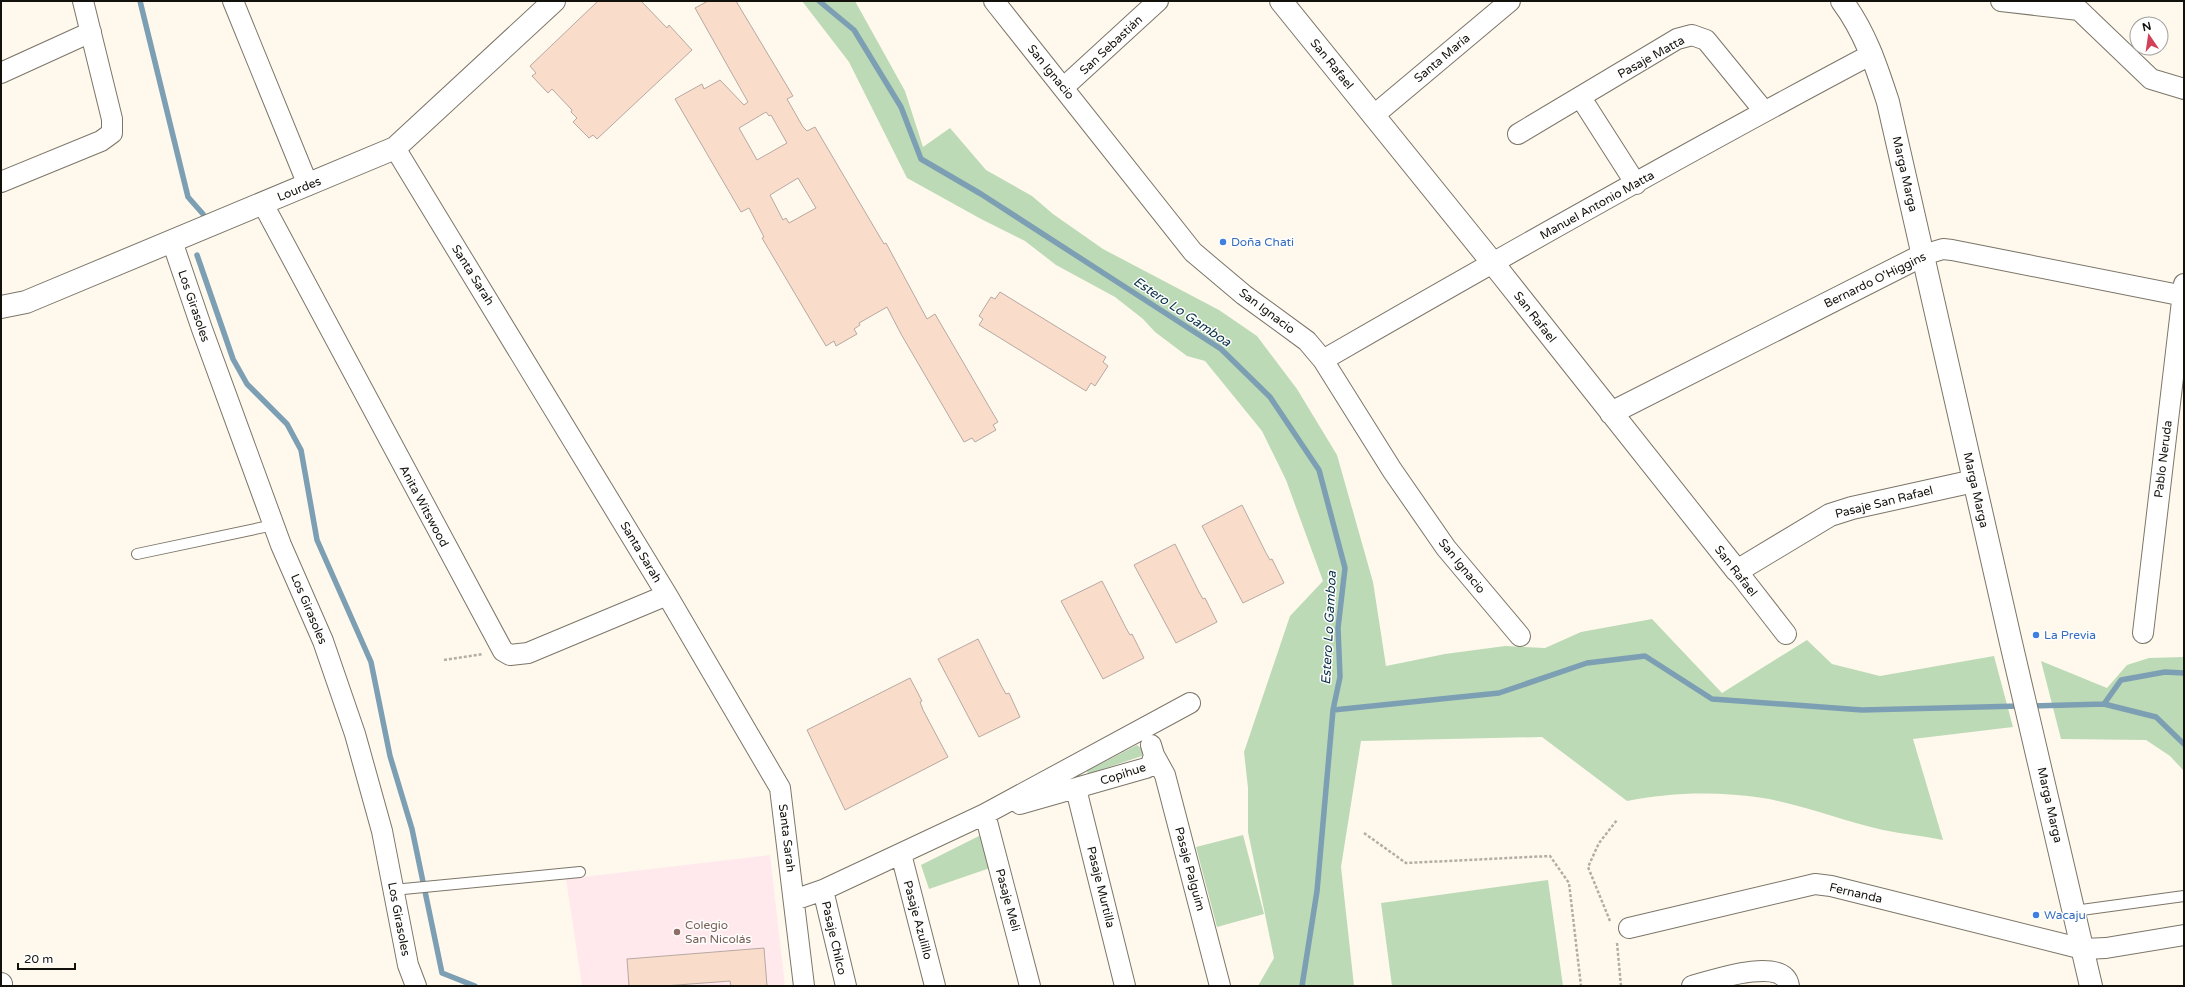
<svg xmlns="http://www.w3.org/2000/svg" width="2185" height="987" font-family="'Varela Round',sans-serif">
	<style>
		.education { fill: #ffe9ed }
		.green { fill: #bddab6 }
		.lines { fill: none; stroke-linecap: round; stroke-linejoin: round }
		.stream { stroke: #7d9fb3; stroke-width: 5.5 }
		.building { fill: #f9dcca; stroke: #b7a9a1; fill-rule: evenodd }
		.lane-casing { stroke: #7c7569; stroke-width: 12 }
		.street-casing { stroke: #7c7569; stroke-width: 22 }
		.secondary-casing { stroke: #7c7569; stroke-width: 24 }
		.primary-casing { stroke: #7c7569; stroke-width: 24 }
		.path { stroke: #b3aea5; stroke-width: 2.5; stroke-dasharray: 3 2; stroke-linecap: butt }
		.lane { stroke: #fff; stroke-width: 10 }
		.street { stroke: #fff; stroke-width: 20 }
		.secondary { stroke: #fff; stroke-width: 22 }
		.primary { stroke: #fff; stroke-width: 22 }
		.shop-dot { fill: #3f7fe0; stroke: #fff; stroke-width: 1.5 }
		.education-dot { fill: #8d6e63; stroke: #fff; stroke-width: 1.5 }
		.labels { text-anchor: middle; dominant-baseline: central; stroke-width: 3; stroke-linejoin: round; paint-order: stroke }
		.street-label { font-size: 12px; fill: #13110c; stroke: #fff }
		.shop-label { font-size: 12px; fill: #366cbe; stroke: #fff; text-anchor: start }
		.education-label { font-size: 12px; fill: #785e54; stroke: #fff; text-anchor: start }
		.water-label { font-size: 13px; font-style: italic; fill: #083146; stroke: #fff }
	</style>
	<rect width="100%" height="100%" fill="#fff9ed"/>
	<path class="education" d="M770 855 785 986H582L566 879Z"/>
	<path class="green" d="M802 1H855L905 91 923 147 950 128 986 170 1032 196 1053 214 1103 249 1219 310 1257 336 1297 389 1337 455 1373 582 1386 666 1445 654 1505 646 1545 648 1581 632 1652 619 1722 693 1807 640 1832 664 1880 676 1994 656 2013 727 1913 739 1943 840C1923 836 1903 834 1883 830 1843 821 1804 805 1763 798 1718 791 1671 792 1627 801L1542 737 1361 741 1341 867 1354 986H1258L1274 958 1248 832V788L1244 752 1290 616 1323 581 1286 480 1262 431 1205 361 1187 356 1155 332 1143 319 1115 297 1056 265 1025 241 981 219 907 178 849 62Z
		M2184 657V771L2170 756 2146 740 2061 739 2041 661 2107 688 2127 665 2149 658Z
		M1137 745 1142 749V756L1088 774 1087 771Z
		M981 835 990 868 929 889 921 865Z
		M1243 835 1264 914 1217 927 1196 847Z
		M1548 880 1563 986H1392L1381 903Z"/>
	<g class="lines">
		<path class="stream" d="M140 1 188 197 203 214
			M819 1 854 30 901 107 921 159 981 194 1221 349 1270 397 1319 470 1345 568 1338 628 1340 677 1333 710 1317 891 1302 986
			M197 255 233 359 247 384 287 424 301 450 317 540 371 662 390 756 412 829 442 973 475 986
			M2104 704 2121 680 2165 672 2184 673
			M2031 706 2104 704 2156 717 2184 744
			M1333 710 1499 693 1587 663 1645 656 1712 699 1862 710 2020 706"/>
	</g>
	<path class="building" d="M598 1H641L667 28 669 25 692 50 597 139 593 135 589 138 573 122 577 118 571 112 572 110 552 89 548 93 532 76 536 73 530 66Z
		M708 1H736L793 96 787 99 803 127 807 131 815 127 884 244 886 243 927 319 935 314 998 422 993 425 996 430 975 442 972 438 964 442 901 334 887 307 859 323 860 325 854 329 857 334 836 346 834 341 826 346 762 238 764 237 749 208 741 212 675 99 702 84 704 89 720 80 744 105 748 102 695 8ZM766 112 769 116 771 115 787 143 757 160 739 128ZM798 178 816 208 789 223 786 218 783 220 770 195Z
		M1000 292 1106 357 1103 362 1108 366 1095 386 1091 383 1086 391 979 325 983 319 979 316 991 297 995 299Z
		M1242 505 1266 553 1270 560 1272 559 1284 583 1243 603 1202 526Z
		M1175 544 1199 592 1203 599 1205 598 1217 622 1176 643 1134 565Z
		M1102 581 1126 628 1130 635 1132 634 1144 658 1103 679 1061 601Z
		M978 639 1002 687 1006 694 1009 693 1020 717 979 737 938 659Z
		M910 678 922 701 920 702 923 710 948 757 845 810 807 730Z
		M764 948 767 986H731L730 981 664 986H629L627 959Z"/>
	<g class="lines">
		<defs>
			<path id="lane" d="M137 554 274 525
				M393 890 580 872
				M2074 911 2184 896"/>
			<path id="street" d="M233 1 308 185
				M994 1 1193 252 1244 295 1307 341 1323 360 1392 470 1446 548 1520 636
				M2001 1 2079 10 2151 79 2184 89
				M1 73 91 32
				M1063 88 1158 1
				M1581 98 1636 184
				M1373 116 1510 1
				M1518 134 1677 39 1692 35 1706 40 1764 111
				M395 148 667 595 780 788 804 986
				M1 182 101 141 112 133V119L83 1
				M263 204 503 651 510 655 528 653 667 595
				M172 241 202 329 281 545 323 641 355 734 382 831 408 965 416 986
				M1923 255 1943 249 1952 250 2184 296
				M1323 360C1505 255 1687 152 1872 54
				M1737 571 1786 634
				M2143 633 2184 284
				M1154 755 1165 775 1220 986
				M1076 789 1125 986
				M1020 804 1146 768 1151 765 1154 755 1151 745
				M985 814 1030 986
				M901 854 935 986
				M823 890 846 986
				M794 900 823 890 985 814 1190 703
				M1629 928 1815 884 1831 886 2083 949 2106 948 2184 935
				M1692 986C1710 981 1784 955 1789 986"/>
			<path id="secondary" d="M1281 1 1492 262 1737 571 1830 515 1852 508 1974 481
				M1 307 26 302 395 148 554 1
				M1611 413 1923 255
				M1 984V986"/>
			<path id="primary" d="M1842 1C1865 32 1876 65 1888 102L2011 643 2091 986"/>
		</defs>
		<use href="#lane" class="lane-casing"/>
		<use href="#street" class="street-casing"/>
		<use href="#secondary" class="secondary-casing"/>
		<use href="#primary" class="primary-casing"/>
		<path class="path" d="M444 660 483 654
			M1364 833 1406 863 1550 856 1569 883 1581 986
			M1610 921 1588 867 1599 843 1617 820
			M1617 943 1621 986"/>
		<use href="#lane" class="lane"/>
		<use href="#street" class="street"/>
		<use href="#secondary" class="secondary"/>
		<use href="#primary" class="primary"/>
	</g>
	<g class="shop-dot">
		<circle cx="1223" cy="242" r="4"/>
		<circle cx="2036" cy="635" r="4"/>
		<circle cx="2036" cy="915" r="4"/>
	</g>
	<circle class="education-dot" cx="677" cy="932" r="4"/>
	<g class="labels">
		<g class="street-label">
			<text transform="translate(1111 45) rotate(-43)">San Sebastián</text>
			<text transform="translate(1651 57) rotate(-29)">Pasaje Matta</text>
			<text transform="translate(1442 58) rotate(-40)">Santa María</text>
			<text transform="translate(1332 64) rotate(51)">San Rafael</text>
			<text transform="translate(1051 72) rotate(51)">San Ignacio</text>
			<text transform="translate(1905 174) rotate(77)">Marga Marga</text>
			<text transform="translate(299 189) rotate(-22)">Lourdes</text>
			<text transform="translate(1597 205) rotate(-29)">Manuel Antonio Matta</text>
			<text transform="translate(473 275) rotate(58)">Santa Sarah</text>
			<text transform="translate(1875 280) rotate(-26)">Bernardo O'Higgins</text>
			<text transform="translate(194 306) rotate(71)">Los Girasoles</text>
			<text transform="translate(1267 311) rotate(37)">San Ignacio</text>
			<text transform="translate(1535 317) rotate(52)">San Rafael</text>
			<text transform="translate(2163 459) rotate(-83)">Pablo Neruda</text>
			<text transform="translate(1976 490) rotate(77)">Marga Marga</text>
			<text transform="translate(1884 502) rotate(-14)">Pasaje San Rafael</text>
			<text transform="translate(424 506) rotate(62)">Anita Witswood</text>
			<text transform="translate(641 552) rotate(59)">Santa Sarah</text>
			<text transform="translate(1462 566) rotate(51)">San Ignacio</text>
			<text transform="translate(1736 571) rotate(52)">San Rafael</text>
			<text transform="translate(309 609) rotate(67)">Los Girasoles</text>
			<text transform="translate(1123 774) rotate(-18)">Copihue</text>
			<text transform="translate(2050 805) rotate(77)">Marga Marga</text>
			<text transform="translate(787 838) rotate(83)">Santa Sarah</text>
			<text transform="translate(1190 869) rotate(75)">Pasaje Palguim</text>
			<text transform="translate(1101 887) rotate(76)">Pasaje Murtilla</text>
			<text transform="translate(1856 893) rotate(13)">Fernanda</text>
			<text transform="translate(1008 900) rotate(75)">Pasaje Meli</text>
			<text transform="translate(399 919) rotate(79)">Los Girasoles</text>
			<text transform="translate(918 920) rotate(75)">Pasaje Azulillo</text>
			<text transform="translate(834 938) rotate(77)">Pasaje Chilco</text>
		</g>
		<g class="shop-label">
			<text x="1231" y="242">Doña Chati</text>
			<text x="2044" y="635">La Previa</text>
			<text x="2044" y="915">Wacaju</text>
		</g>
		<g class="education-label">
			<text x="685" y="925">Colegio<tspan x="685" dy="14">San Nicolás</tspan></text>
		</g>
		<g class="water-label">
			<text transform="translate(1182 312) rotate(34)">Estero Lo Gamboa</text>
			<text transform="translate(1329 628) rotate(-87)">Estero Lo Gamboa</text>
		</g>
	</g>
	<rect width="2185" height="987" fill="none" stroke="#13110c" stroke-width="4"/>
	<g transform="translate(2149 36) rotate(347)"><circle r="19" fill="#ffffff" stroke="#a1a09e"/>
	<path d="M0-3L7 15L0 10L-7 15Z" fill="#d14157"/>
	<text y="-6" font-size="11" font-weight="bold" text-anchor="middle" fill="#13110c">N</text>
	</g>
	<path d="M18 963v6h57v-6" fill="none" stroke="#13110c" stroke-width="2"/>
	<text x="24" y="963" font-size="12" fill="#13110c" stroke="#ffffff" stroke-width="3" paint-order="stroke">20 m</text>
</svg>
